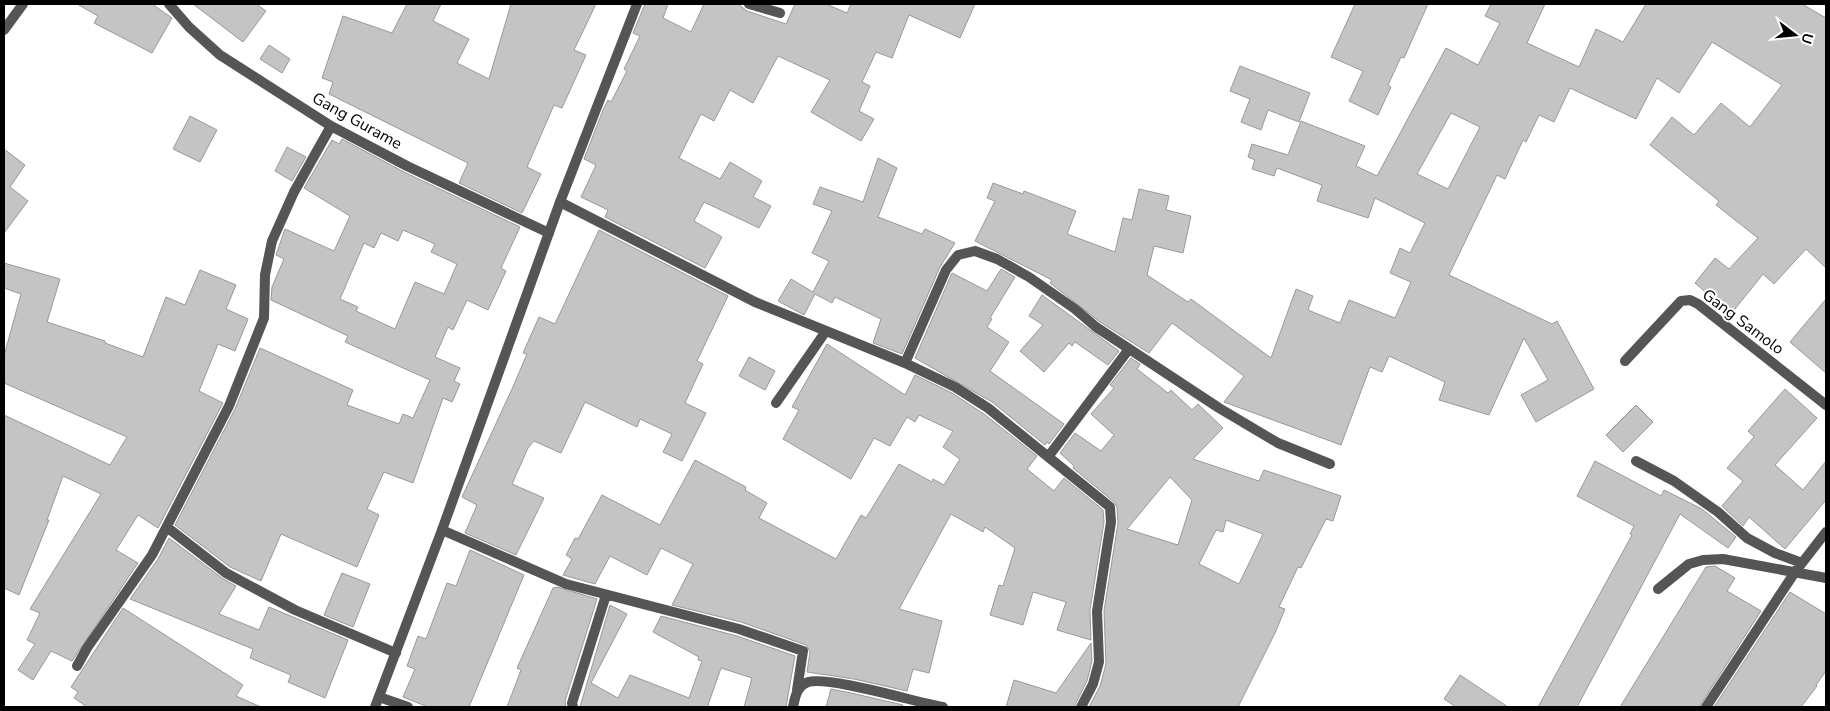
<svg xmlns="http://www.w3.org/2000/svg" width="1830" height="711" font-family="'Nunito Sans',sans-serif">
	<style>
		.building { fill: #c4c4c4; stroke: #999; fill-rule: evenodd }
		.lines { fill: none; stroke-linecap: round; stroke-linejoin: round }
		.minor { stroke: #555; stroke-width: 10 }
		.tertiary { stroke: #555; stroke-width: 10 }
		.labels { text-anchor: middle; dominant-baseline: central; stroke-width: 4; stroke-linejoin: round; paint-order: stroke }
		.street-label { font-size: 16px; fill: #000; stroke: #fff }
	</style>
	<rect width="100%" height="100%" fill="#fff"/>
	<path class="building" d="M77 4H152L172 18 152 53 94 23 98 16Z
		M193 4H256L266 11 243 42Z
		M407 4H441L433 21 469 39 457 63 489 79 511 4H596L574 50 586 55 562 108 554 105 527 167 541 174 522 213 459 183 468 163 329 94 333 82 322 78 343 16 392 33Z
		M645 4H668L663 18 691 32 704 4H738L747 11 786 24 795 4H826L847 13 851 4H975L960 38 909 15 892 58 876 52 862 82 870 86 859 111 874 119 861 141 811 112 830 80 778 56 753 103 730 90 714 121 701 114 679 158 720 179 730 162 762 181 753 197 771 206 759 228 704 202 694 221 722 237 705 268 605 217 608 210 581 197 596 165 584 159 603 110 608 100 611 102 627 71 624 69 640 36 633 33Z
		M1355 4H1428L1404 58 1401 57 1388 85 1391 87 1378 115 1349 101 1363 71 1331 57Z
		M1491 4H1545L1527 43 1579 67 1596 29 1623 42 1646 4H1802L1826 18V268L1806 249 1774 284 1763 274 1731 314 1695 283 1715 258 1729 269 1758 238 1716 205 1719 201 1650 145 1672 117 1694 135 1721 103 1750 127 1782 85 1712 42 1679 93 1657 78 1636 119 1570 88 1554 122 1539 115 1526 142 1523 140 1505 179 1497 175 1449 275 1552 324 1557 321 1594 389 1536 422 1521 395 1548 380 1524 338 1489 415 1439 400 1445 382 1389 356 1382 372 1370 367 1341 445 1224 402 1244 376 1172 323 1149 353 1100 322 1050 283 1052 280 975 241 995 201 987 198 993 183 1023 194 1024 191 1076 211 1067 234 1115 252 1123 218 1132 220 1139 189 1169 196 1166 210 1191 216 1183 253 1154 246 1147 275 1188 302 1191 299 1271 358 1296 289 1313 296 1308 310 1340 323 1349 300 1395 318 1411 282 1390 273 1400 248 1410 253 1425 223 1375 198 1368 218 1317 201 1322 185 1277 168 1274 176 1252 169 1255 160 1248 157 1252 144 1288 155 1301 121 1365 146 1356 166 1377 176 1446 48 1478 65 1500 23 1485 16ZM1451 113 1480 127 1448 189 1417 174Z
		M269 45 290 59 282 73 260 59Z
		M1240 66 1310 93 1299 122 1268 110 1261 130 1241 122 1250 99 1230 91Z
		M190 116 217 130 200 162 173 149Z
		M342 139 404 172 520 227 501 268 506 271 488 310 467 300 453 330 448 327 435 357 460 368 454 381 460 384 452 402 443 398 413 483 384 472 367 509 379 515 357 567 281 534 261 581 230 567 175 525 235 409 260 348 353 390 347 405 399 424 403 414 413 418 430 380 345 342 348 336 271 300 272 287 284 259 276 255 285 229 334 251 350 216 304 188 332 140 339 144ZM403 230 435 244 431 252 457 264 444 294 415 282 395 329 356 311 358 307 340 299 364 243 374 248 381 233 398 241Z
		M287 147 306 157 292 181 275 171Z
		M4 149 25 165 10 187 28 201 4 233Z
		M878 158 897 168 878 217 922 234 925 229 955 243 940 267 902 354 873 343 881 319 835 297 832 303 815 294 804 315 778 301 791 279 813 292 829 261 812 253 832 211 813 204 820 187 863 202Z
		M599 230 728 296 697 361 703 364 685 403 706 413 682 461 663 452 672 434 640 419 637 427 585 402 561 453 534 441 528 448 512 484 544 498 516 555 465 533 477 505 462 497 512 389 527 354 523 353 539 317 555 324Z
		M4 263 60 279 47 322 105 341V343L143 357 166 297 185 305 200 270 236 285 226 309 248 319 235 351 218 344 199 391 223 403 158 528 138 515 116 550 138 563 72 661 51 651 33 680 18 670 35 644 27 640 40 613 30 609 101 494 63 476 47 520H49L19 595 4 588V415L110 465 127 437 4 383V356L21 294 4 288Z
		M1001 269 1015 277 990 318 992 319 987 327 1009 342 990 371 1064 424 1049 444 1047 442 1045 445 992 402 915 358 952 273 987 291Z
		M1042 295 1119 351 1108 365 1075 342 1072 346 1069 343 1044 372 1020 351 1043 325 1029 316Z
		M1826 299V373L1790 342Z
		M827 344 905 395 915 375 952 393 984 414 1037 456 1027 469 1054 491 1064 478 1103 510 1104 522 1090 610 1091 640 1057 630 1066 602 1033 592 1023 625 990 615 999 585 1003 586 1015 548 985 527 983 532 951 514 899 609 942 621 929 673 913 669 907 691 854 679 807 672 810 652 806 645 741 622 672 605 693 564 661 548 647 575 610 556 595 584 563 575 572 559 566 555 575 538 578 539 602 495 660 525 695 460 746 487 745 490 767 503 759 518 836 559 861 515 866 518 899 464 932 482 933 479 944 485 960 459 943 447 953 431 919 415 915 422 907 417 890 446 874 438 851 479 783 439 799 410 792 407Z
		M749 357 775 371 765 390 739 376Z
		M1131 358 1140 364 1137 369 1168 393 1171 390 1192 410 1198 404 1223 428 1193 459 1259 481 1264 470 1341 496 1333 521 1326 519 1301 568 1298 567 1279 607 1285 609 1275 633 1238 707H1089L1100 686 1106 664 1104 611 1118 523 1117 507 1114 502 1073 468 1074 466 1060 453 1075 433 1101 451 1114 435 1091 414 1114 388 1110 385ZM1170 477 1192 500 1178 545 1127 529ZM1226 520 1263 534 1239 584 1199 564 1216 530 1223 532Z
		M1785 389 1817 418 1775 465 1803 490 1826 461V500L1785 549 1749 517 1743 526 1722 506 1743 481 1727 468 1754 437 1748 431Z
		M1636 405 1653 422 1623 452 1606 435Z
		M1595 461 1661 496 1664 490 1702 509 1736 537 1728 548 1680 514 1577 707H1538L1632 535 1630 534 1634 526 1577 496Z
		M169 538 222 578 236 586 219 614 259 630 269 607 348 640 325 698 288 682 291 675 250 658 253 649 130 599 158 559Z
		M470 550 524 575 469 707H428L403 697 415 669 407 666 418 636 426 639 447 583 456 586Z
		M1715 566 1735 578 1727 591 1761 611 1699 707H1620L1706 567Z
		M342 573 370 584 353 627 324 615Z
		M557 587 597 599 565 701 566 707H507L521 670 517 668 553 588Z
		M1790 592 1826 614V671L1816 685 1817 686 1801 707H1714Z
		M610 605 627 614 591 683 618 698 630 675 689 698 702 661 698 660 699 657 653 632 661 616 737 636 795 656 786 707H744L752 678 721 668 708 705 710 707H580Z
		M123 608 243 685 236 696 261 707H87L74 698 78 692 71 687Z
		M1091 643 1092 661 1087 681 1074 707H1006L1014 680 1056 693Z
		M1460 675 1508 707H1456L1444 699Z
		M831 689 851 693 903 705 902 707H826Z"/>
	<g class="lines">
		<path class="minor" d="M169 4 189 27 220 55 331 126 407 166 549 233
			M749 4 780 13
			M4 30 23 4
			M560 202 755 302 905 363 946 270 958 255 975 251 997 259 1029 277 1075 309 1096 327 1219 408 1278 443 1330 464
			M1625 361 1681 301 1690 300 1698 304 1826 405
			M905 363 955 387 988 408 1110 507 1111 522 1097 611 1099 662 1093 684 1081 707
			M776 403 826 331
			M1048 457 1129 349
			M1636 461 1674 481 1718 512 1747 538 1775 553 1802 563
			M168 528 226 573 295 610 396 653
			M442 530 566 584 739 629 803 651 797 690
			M1658 589 1689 564 1703 560 1723 559 1826 578
			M77 666 87 648 152 555 229 406 264 318 265 275 272 241 294 192 331 126
			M379 697 408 707
			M573 707 572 703 606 595
			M793 707C795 697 797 686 808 682 829 676 915 702 943 707
			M1706 707 1795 572 1826 532"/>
		<path class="tertiary" d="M375 707 442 530 560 202 637 4"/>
	</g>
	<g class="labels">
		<g class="street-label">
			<text transform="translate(357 121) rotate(29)">Gang Gurame</text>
			<text transform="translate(1743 322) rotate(37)">Gang Samolo</text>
		</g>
	</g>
	<rect width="1830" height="711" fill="none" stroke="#000000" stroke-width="10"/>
	<g transform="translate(1795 35) rotate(106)" stroke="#ffffff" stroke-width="4" paint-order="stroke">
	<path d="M0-4L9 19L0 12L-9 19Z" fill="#000000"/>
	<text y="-8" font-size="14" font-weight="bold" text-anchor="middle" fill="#000000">U</text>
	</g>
</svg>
